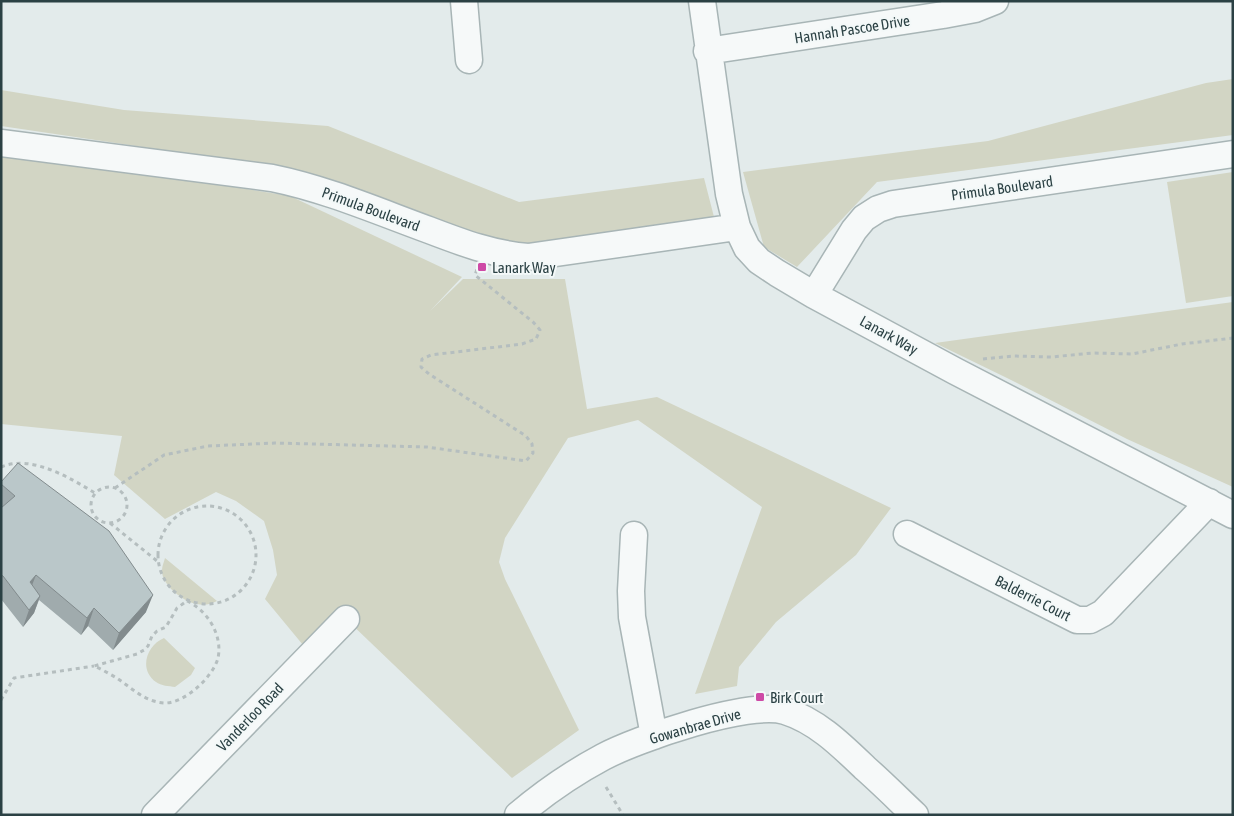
<svg xmlns="http://www.w3.org/2000/svg" width="1234" height="816" font-family="'Asap Condensed',sans-serif">
	<style>
		.green { fill: #d2d5c4 }
		.lines { fill: none; stroke-linecap: round; stroke-linejoin: round }
		.minor-casing { stroke: #a8b5b6; stroke-width: 29 }
		.path { stroke: #b5bebf; stroke-width: 3; stroke-dasharray: 4 4; stroke-linecap: butt }
		.minor { stroke: #f6f9f9; stroke-width: 26 }
		.wall { fill: #a0abad }
		.shaded-wall { fill: #828b8d }
		.building { fill: #bac7c9; stroke: #828b8d }
		.poi-dot { fill: #ce4aa6; stroke: #f3f8f8; stroke-width: 2 }
		.labels { text-anchor: middle; dominant-baseline: central; stroke-width: 4; stroke-linejoin: round; paint-order: stroke }
		.street-label { font-size: 15px; fill: #2b4144; stroke: #f3f8f8 }
		.poi-label { font-size: 15px; fill: #2b4144; stroke: #f3f8f8; text-anchor: start }
	</style>
	<rect width="100%" height="100%" fill="#e3ebeb"/>
	<path class="green" d="M1233 79V135L877 182 797 267 764 247 743 172 988 141 1206 83Z
		M1 90 124 110 328 126 519 202 704 178 714 217 517 245 474 238 299 170 1 126Z
		M1 150 290 196 462 277 430 311 463 279H565L587 409 657 397 891 508 856 555 776 622 739 667 737 686 695 694 762 507 638 420 568 438 505 538 499 562 505 579 579 730 512 778 346 619 303 645 265 599 277 575 273 550 264 521 236 501 216 492 165 519 114 475 122 436 1 424Z
		M1233 172V296L1186 303 1167 182Z
		M1233 302V487L1127 439 1007 378 935 343Z
		M165 558 217 601C211 604 204 606 197 604 184 602 161 585 162 570 162 566 164 562 165 558Z
		M164 638 195 668 191 675 175 687C169 686 161 686 156 682 138 669 147 645 164 638Z"/>
	<g class="lines">
		<defs>
			<path id="minor" d="M464 1 469 60
				M702 1 729 194 737 227 747 248 759 261 777 273 814 295 955 371 1233 515
				M707 51 943 15 975 9 995 1
				M1 143 272 178C326 189 377 211 429 230 463 243 492 254 528 257L737 227
				M814 295 854 230 864 218 878 209 893 204 1233 154
				M907 534 1077 620H1090L1103 613 1209 502
				M634 535 631 591 632 617 654 736
				M155 815 346 619
				M518 815C544 793 573 773 603 757 637 739 749 700 785 711 817 721 841 745 865 768 882 783 898 799 915 815"/>
		</defs>
		<use href="#minor" class="minor-casing"/>
		<path class="path" d="M983 359 1014 356 1051 357 1093 353 1132 354 1182 344 1233 338
			M1 467C31 454 70 478 95 493
			M91 505a18 18 0 1 1 36 0a18 18 0 1 1-36 0Z
			M115 488 164 455 208 446 275 443 427 447 526 461 533 453 532 444 526 436 429 374 421 367 422 359 431 355 522 344 536 339 540 330 533 322 475 275 477 269
			M158 555a49 49 0 1 1 98 0a49 49 0 1 1-98 0Z
			M110 523 157 561
			M187 601C207 610 223 635 218 658 213 677 185 703 165 703 144 702 131 687 115 677 108 673 101 669 94 666L137 654 144 650 148 646 152 636 157 631 166 627 177 608Z
			M1 700 14 678 94 666
			M606 787 623 815"/>
		<use href="#minor" class="minor"/>
	</g>
	<path class="wall" d="M1 482 146 612 113 650 88 626 81 635 39 600 34 613 23 627 1 599V508H3L1 506Z"/>
	<path class="shaded-wall" d="M36 575 29 593 30 582Z
		M153 595 146 612 113 650 119 633Z
		M40 596 34 613 23 627 29 610Z
		M94 608 88 626 81 635 87 618Z"/>
	<path class="building" d="M18 463 109 531 153 595 119 633 94 608 87 618 36 575 30 582 40 596 29 610 3 576 1 575V508L15 496 1 484V482Z"/>
	<g class="poi-dot">
		<rect x="477" y="262" width="10" height="10" rx="2.5"/>
		<rect x="755" y="692" width="10" height="10" rx="2.5"/>
	</g>
	<g class="labels">
		<g class="street-label">
			<text transform="translate(852 29) rotate(-9)">Hannah Pascoe Drive</text>
			<text transform="translate(1002 188) rotate(-8)">Primula Boulevard</text>
			<text transform="translate(371 209) rotate(20)">Primula Boulevard</text>
			<text transform="translate(889 335) rotate(29)">Lanark Way</text>
			<text transform="translate(1033 598) rotate(27)">Balderrie Court</text>
			<text transform="translate(250 717) rotate(-46)">Vanderloo Road</text>
			<text transform="translate(695 726) rotate(-16)">Gowanbrae Drive</text>
		</g>
		<g class="poi-label">
			<text x="492" y="267">Lanark Way</text>
			<text x="770" y="697">Birk Court</text>
		</g>
	</g>
	<rect width="1234" height="816" fill="none" stroke="#2b4144" stroke-width="5"/>
</svg>
